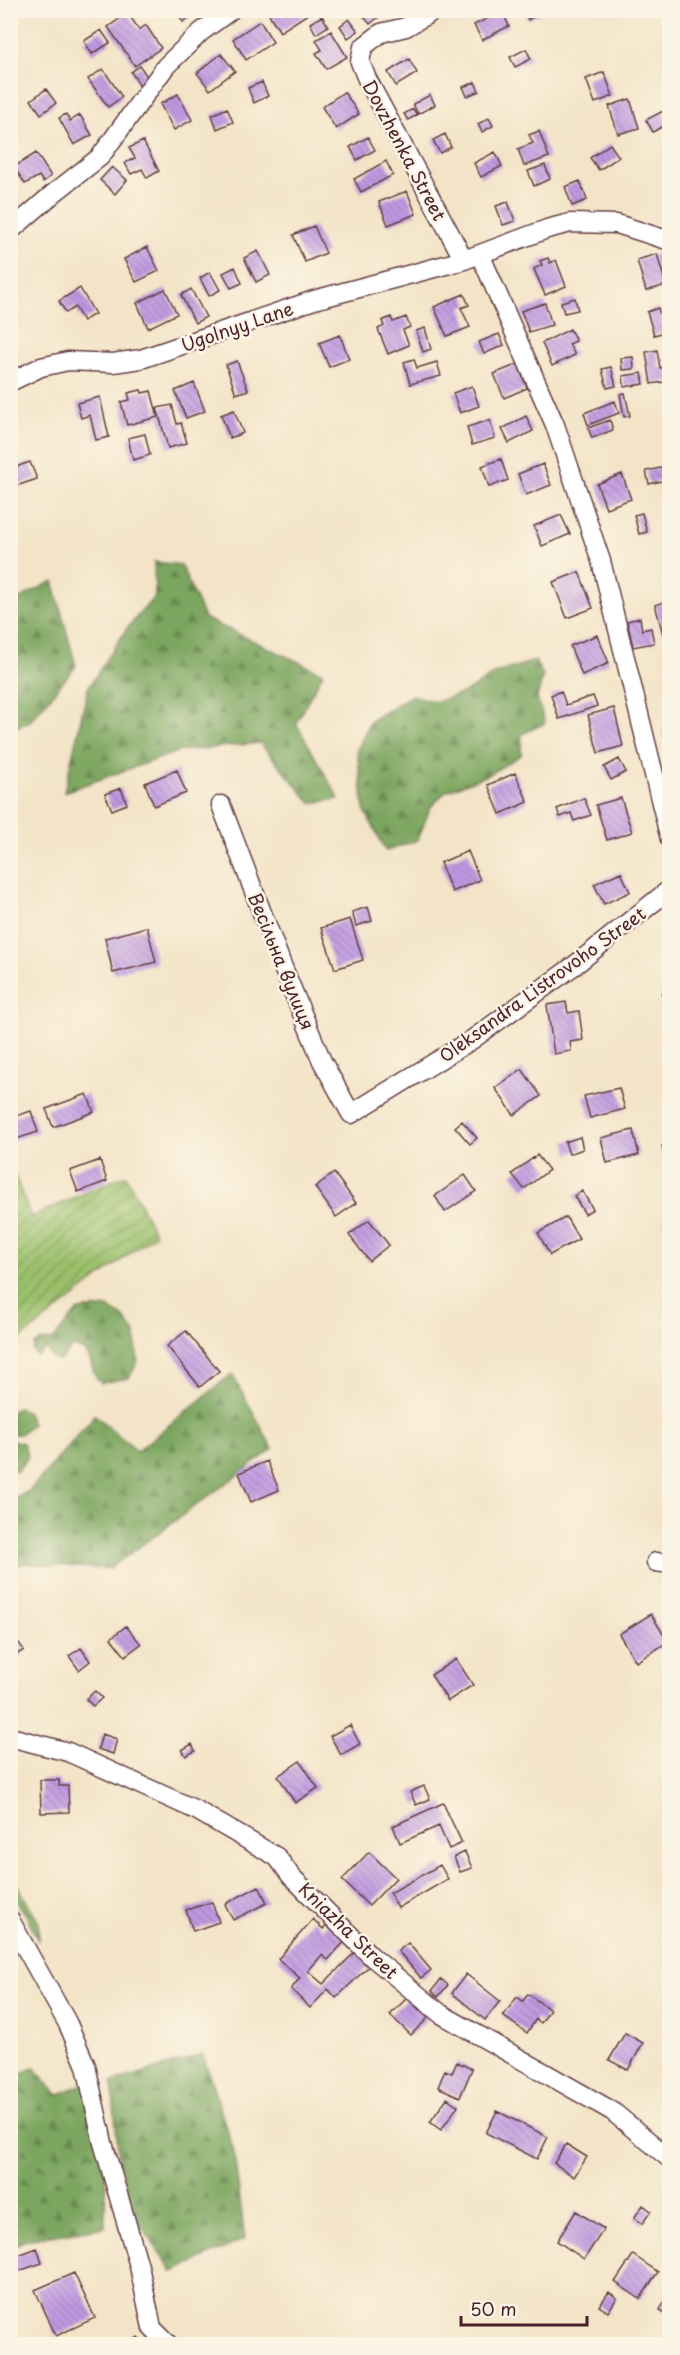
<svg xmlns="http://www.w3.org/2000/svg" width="680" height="2355" font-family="'Playpen Sans',sans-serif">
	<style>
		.forest { fill: url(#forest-firs); stroke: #626245; stroke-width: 1.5 }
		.garden { fill: url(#garden-furrows); stroke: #72704b; stroke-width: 1.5 }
		.building { fill: url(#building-back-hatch) }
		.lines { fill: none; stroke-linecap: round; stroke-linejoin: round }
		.minor-casing { stroke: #633d42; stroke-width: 21 }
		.minor { stroke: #fff; stroke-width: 18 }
		.labels { text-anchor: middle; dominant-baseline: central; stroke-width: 5; stroke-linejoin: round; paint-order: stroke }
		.street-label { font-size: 18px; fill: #4a1f2b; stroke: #fcf5e5 }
	</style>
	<defs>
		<pattern id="forest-firs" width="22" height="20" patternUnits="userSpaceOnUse" patternTransform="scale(1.5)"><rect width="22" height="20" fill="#7ba65f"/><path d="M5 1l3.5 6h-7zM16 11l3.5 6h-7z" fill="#67874f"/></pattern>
		<pattern id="garden-furrows" width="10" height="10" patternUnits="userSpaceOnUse" patternTransform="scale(1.5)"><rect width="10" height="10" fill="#9ac06b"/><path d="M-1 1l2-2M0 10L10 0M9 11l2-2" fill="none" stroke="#809b58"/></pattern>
		<pattern id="building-back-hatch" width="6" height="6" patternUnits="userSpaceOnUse" patternTransform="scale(1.5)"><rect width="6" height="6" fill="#c09ae2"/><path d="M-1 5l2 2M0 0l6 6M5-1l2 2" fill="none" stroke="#9e7db7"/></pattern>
	</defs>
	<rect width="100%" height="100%" fill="#fcf5e5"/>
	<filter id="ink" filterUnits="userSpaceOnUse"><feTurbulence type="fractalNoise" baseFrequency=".0167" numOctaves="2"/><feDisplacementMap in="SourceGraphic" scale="12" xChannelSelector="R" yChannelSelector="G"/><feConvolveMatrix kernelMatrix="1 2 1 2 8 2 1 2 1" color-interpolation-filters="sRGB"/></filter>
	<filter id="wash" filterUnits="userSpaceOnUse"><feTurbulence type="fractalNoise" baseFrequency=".008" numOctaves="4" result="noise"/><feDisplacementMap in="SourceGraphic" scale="24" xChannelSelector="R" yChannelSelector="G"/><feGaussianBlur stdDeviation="1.35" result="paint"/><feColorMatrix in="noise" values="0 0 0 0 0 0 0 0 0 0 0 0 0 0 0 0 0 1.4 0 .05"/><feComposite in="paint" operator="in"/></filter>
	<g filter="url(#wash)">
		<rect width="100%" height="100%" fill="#f3e4c7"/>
		<path class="forest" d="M154 562 181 565 204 618 323 673 296 723 339 799 311 803 260 743 180 751 64 792 88 688 128 627 155 596Z
			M53 581 76 666 30 721 11 730V603Z
			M535 661 543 675 537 698 545 723 522 734 521 755 490 774 446 791 430 808 418 840 386 851 364 809 357 750 370 721 412 695 436 702 466 692 496 673Z
			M108 1307 123 1317 135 1333 138 1361 129 1378 101 1383C85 1368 99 1353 73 1347L59 1361 51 1357 46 1348 37 1356 33 1351 34 1345 41 1341 53 1340 78 1310Z
			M232 1374 273 1449 109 1569 23 1563 11 1569V1501L30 1490 95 1415 137 1451Z
			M17 1408 26 1411 32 1424 20 1434H11V1412Z
			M10 1440 23 1443 28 1457 17 1471 11 1470Z
			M11 1862 15 1881 39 1923 38 1940 25 1913 11 1895Z
			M203 2055 234 2152 245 2239 173 2272 137 2220 119 2162 112 2082Z
			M34 2068 58 2095 85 2083 106 2175 105 2227 25 2240 11 2248V2077Z"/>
		<path class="garden" d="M11 1166 31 1217 126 1175 155 1234 11 1346Z"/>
		<g id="blocks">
			<path class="building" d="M175 10H200L183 22Z
				M268 10H310L311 12 280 32 267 11Z
				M367 10H375L380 16 370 24 362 14Z
				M524 10H546L528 20Z
				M502 11 509 26 482 40 474 25Z
				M128 13 139 30 146 25 161 48 135 66 108 27Z
				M322 16 328 26 316 34 310 23Z
				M349 19 358 31 348 38 340 26Z
				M260 21 273 42 246 60 233 39Z
				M101 30 110 43 92 54 84 41Z
				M331 31 347 57 326 69 316 53 322 50 316 40Z
				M526 49 531 59 515 67 510 57Z
				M221 54 235 71 210 90 197 73Z
				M409 59 417 73 396 86 388 72Z
				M140 66 148 78 139 85 131 72Z
				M103 69 122 97 108 107 88 79Z
				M604 72 613 96 595 103 586 79Z
				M262 82 268 96 254 103 248 88Z
				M475 82 479 91 467 96 463 87Z
				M46 89 56 103 41 114 31 100Z
				M344 92 359 114 336 129 322 107Z
				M178 94 192 120 174 130 160 104Z
				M430 95 435 105 418 114 413 104Z
				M630 99 639 128 618 134 609 106Z
				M227 108 233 122 217 129 212 115Z
				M413 109 417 115 408 120 404 114Z
				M663 111 669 123 653 132 646 120Z
				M66 114 70 121 80 115 92 135 74 145 59 118Z
				M489 118 493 126 482 132 478 124Z
				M539 131 549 157 524 166 518 149 533 143 529 135Z
				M445 134 451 147 440 153 433 140Z
				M368 137 375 150 357 160 350 147Z
				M143 141 159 171 147 178 142 169 131 174 125 163 135 158 129 148Z
				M610 144 619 157 599 170 590 158Z
				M495 152 502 166 481 177 474 163Z
				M36 153 51 176 43 182 39 176 25 184 14 167Z
				M386 161 393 175 361 192 354 179Z
				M545 165 550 179 534 186 528 171Z
				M112 167 127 180 115 194 100 180Z
				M580 181 587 200 572 206 565 187Z
				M407 191 416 214 388 225 379 202Z
				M508 202 515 221 503 225 496 206Z
				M314 226 326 253 305 262 293 235Z
				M147 247 159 271 136 282 124 259Z
				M258 251 270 275 256 282 244 258Z
				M657 254 666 285 646 291 637 260Z
				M548 258 550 263 556 260 566 286 545 295 534 269 542 265 540 261Z
				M235 267 242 283 231 288 223 273Z
				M210 272 220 290 209 296 200 278Z
				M80 288 95 314 83 321 75 307 66 313 59 301Z
				M165 289 177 314 148 328 137 303Z
				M191 289 206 317 195 323 181 295Z
				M464 294 469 305 461 308 470 327 447 336 434 307Z
				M575 298 578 310 564 313 561 302Z
				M545 303 552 325 529 332 521 311Z
				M658 308 665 332 654 335 647 312Z
				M391 317 393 322 406 317 410 327 403 330 409 345 388 354 378 329 384 326 382 321Z
				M425 328 431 349 423 352 416 331Z
				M570 329 576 341 569 344 575 355 552 366 542 343Z
				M499 334 504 345 484 354 479 342Z
				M340 335 349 359 329 367 319 343Z
				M657 350 660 368 670 367V381L651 384 646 352Z
				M633 357 634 369 622 370 621 358Z
				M414 359 417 368 437 362 441 376 410 384 404 362Z
				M237 361 248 390 236 394 226 365Z
				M518 364 527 388 504 398 494 374Z
				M611 367 616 386 607 388 602 369Z
				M642 373 644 384 624 387 623 376Z
				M194 383 205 411 186 418 175 391Z
				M472 386 479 406 460 413 453 393Z
				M141 390 142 393 151 391 158 417 127 425 121 402 130 400 128 393Z
				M625 393 630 416 624 417 620 394Z
				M100 397 109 437 96 440 90 415 81 418 77 403Z
				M615 401 619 413 588 425 584 413Z
				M172 405 177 424 181 423 187 443 168 448 157 408Z
				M234 410 243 433 230 438 221 415Z
				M526 416 533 431 509 443 502 429Z
				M490 420 495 438 472 445 467 427Z
				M610 420 613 430 592 438 588 428Z
				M145 434 150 455 133 460 128 438Z
				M501 459 508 480 489 487 482 466Z
				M30 462 37 479 16 486 10 469Z
				M543 464 551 485 526 495 518 474Z
				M670 466V479L649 484 646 471Z
				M622 474 631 499 606 508 597 484Z
				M642 513 647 532 639 534 634 515Z
				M561 515 570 534 542 546 534 526Z
				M579 572 593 608 567 618 553 582Z
				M667 601 670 632 663 634 655 605Z
				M640 618 642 630 651 628 654 643 633 647 627 621Z
				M597 635 609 663 582 675 570 646Z
				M561 691 566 705 593 696 597 706 559 719 551 695Z
				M614 708 623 746 598 753 588 715Z
				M670 729V752H669L663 731Z
				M619 759 626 772 611 780 604 767Z
				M177 770 186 793 154 806 145 783Z
				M515 773 528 802 500 814 488 785Z
				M121 788 127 804 112 810 105 794Z
				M584 798 591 815 574 821 571 813 560 817 557 809Z
				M621 798 632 832 607 840 596 805Z
				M468 851 480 880 452 892 440 863Z
				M621 872 630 892 604 904 594 884Z
				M368 907 372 921 356 926 352 912Z
				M350 919 363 960 335 969 321 928Z
				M147 927 156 962 113 973 105 938Z
				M670 992V1010L664 1011 662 993Z
				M566 1002 568 1013 579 1011 583 1040 570 1042 571 1051 554 1054 547 1005Z
				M522 1069 541 1096 514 1115 495 1088Z
				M619 1088 625 1109 590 1118 584 1096Z
				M87 1094 94 1112 53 1127 46 1109Z
				M31 1111 38 1132 10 1141V1118Z
				M462 1121 477 1138 470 1144 455 1127Z
				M633 1130 639 1155 607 1163 601 1138Z
				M580 1137 583 1149 569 1154 565 1142Z
				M670 1144V1158L665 1159 662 1146Z
				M537 1155 549 1170 524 1189 512 1174Z
				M100 1160 107 1181 78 1192 70 1171Z
				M334 1173 356 1203 336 1217 315 1187Z
				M465 1175 476 1191 445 1212 435 1196Z
				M582 1191 593 1209 585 1214 574 1196Z
				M566 1217 579 1239 550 1255 538 1233Z
				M670 1218V1241H668L664 1219Z
				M369 1220 389 1245 369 1261 349 1235Z
				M186 1331 219 1371 200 1387 167 1346Z
				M267 1461 279 1490 251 1502 239 1473Z
				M651 1614 668 1642 636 1662 619 1634Z
				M126 1626 141 1644 125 1656 111 1638Z
				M13 1635 24 1650 13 1657 10 1653V1637Z
				M81 1648 90 1661 79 1670 69 1656Z
				M456 1659 473 1685 448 1701 431 1675Z
				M95 1691 102 1698 93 1706 86 1699Z
				M350 1725 360 1744 341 1755 330 1736Z
				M102 1734 117 1739 113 1754 98 1749Z
				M192 1744 195 1751 186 1756 182 1750Z
				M300 1761 318 1788 295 1803 278 1776Z
				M40 1780H59V1786H68L69 1812 41 1813Z
				M424 1786 430 1799 416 1805 410 1792Z
				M443 1803 462 1843 449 1849 439 1826 400 1843 393 1826Z
				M369 1852 396 1878 369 1906 342 1880Z
				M465 1852 472 1868 460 1872 454 1857Z
				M440 1865 448 1879 398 1908 390 1893Z
				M259 1886 267 1903 233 1920 225 1904Z
				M212 1902 219 1922 193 1931 186 1910Z
				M313 1919 323 1929 328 1923 346 1940 328 1960 322 1955 308 1971 323 1984 356 1951 370 1965 336 1998 328 1989 310 2008 291 1989 300 1978 278 1959Z
				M408 1943 431 1970 421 1978 398 1951Z
				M466 1974 500 2001 485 2020 452 1993Z
				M441 1979 448 1985 438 1997 432 1991Z
				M528 1994 550 2010 541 2023 536 2019 527 2033 503 2016 517 1997 523 2001Z
				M407 1998 428 2018 411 2035 390 2015Z
				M625 2033 643 2043 628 2070 609 2060Z
				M457 2062 472 2069 460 2097 438 2087 445 2070 452 2073Z
				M447 2098 458 2106 441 2130 430 2122Z
				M497 2111 548 2137 537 2159 486 2133Z
				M566 2144 587 2157 574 2177 554 2163Z
				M643 2205 651 2211 642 2224 634 2218Z
				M576 2211 604 2229 584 2259 557 2241Z
				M37 2248 42 2263 10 2274V2258Z
				M633 2255 658 2272 640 2299 615 2282Z
				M74 2273 95 2318 56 2336 35 2290Z
				M609 2292 617 2298 608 2312 599 2306Z
				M670 2292V2315L660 2310Z
				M138 2337 145 2344H130Z"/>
		</g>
	</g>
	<g filter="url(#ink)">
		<use href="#blocks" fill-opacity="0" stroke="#633d42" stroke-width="1.5"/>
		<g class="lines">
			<defs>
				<path id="minor" d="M435 10 406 27 381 33 363 47 360 62 367 79 464 260
					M10 231 54 193 100 157 166 66 201 32 231 10
					M480 254 555 425 601 561 670 839
					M10 382 41 367 68 361 113 363 141 359 314 300 464 260 547 229 570 223 617 224 670 241
					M221 805 282 965 322 1061 351 1114 473 1039 575 965 670 889
					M656 1562 670 1564
					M10 1737 68 1752 196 1810 277 1857 291 1876 371 1956 441 2014 612 2111 670 2159
					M10 1920 68 2024 86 2066 103 2143 139 2266 152 2328 168 2344"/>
			</defs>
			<use href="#minor" class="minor-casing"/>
			<use href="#minor" class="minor"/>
		</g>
	</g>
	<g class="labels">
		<g class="street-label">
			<text transform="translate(405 150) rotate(62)">Dovzhenka Street</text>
			<text transform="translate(237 326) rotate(-19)">Ugolnyy Lane</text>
			<text transform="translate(282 961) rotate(68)">Весільна вулиця</text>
			<text transform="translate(542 984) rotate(-36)">Oleksandra Listrovoho Street</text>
			<text transform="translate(349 1930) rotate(44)">Kniazha Street</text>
		</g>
	</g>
	<rect width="680" height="2355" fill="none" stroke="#fcf5e5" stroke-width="36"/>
	<path d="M461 2316v9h126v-9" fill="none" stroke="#4a1f2b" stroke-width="3"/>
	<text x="470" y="2316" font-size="18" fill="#4a1f2b" stroke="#fcf5e5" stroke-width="4.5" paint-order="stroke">50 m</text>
</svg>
